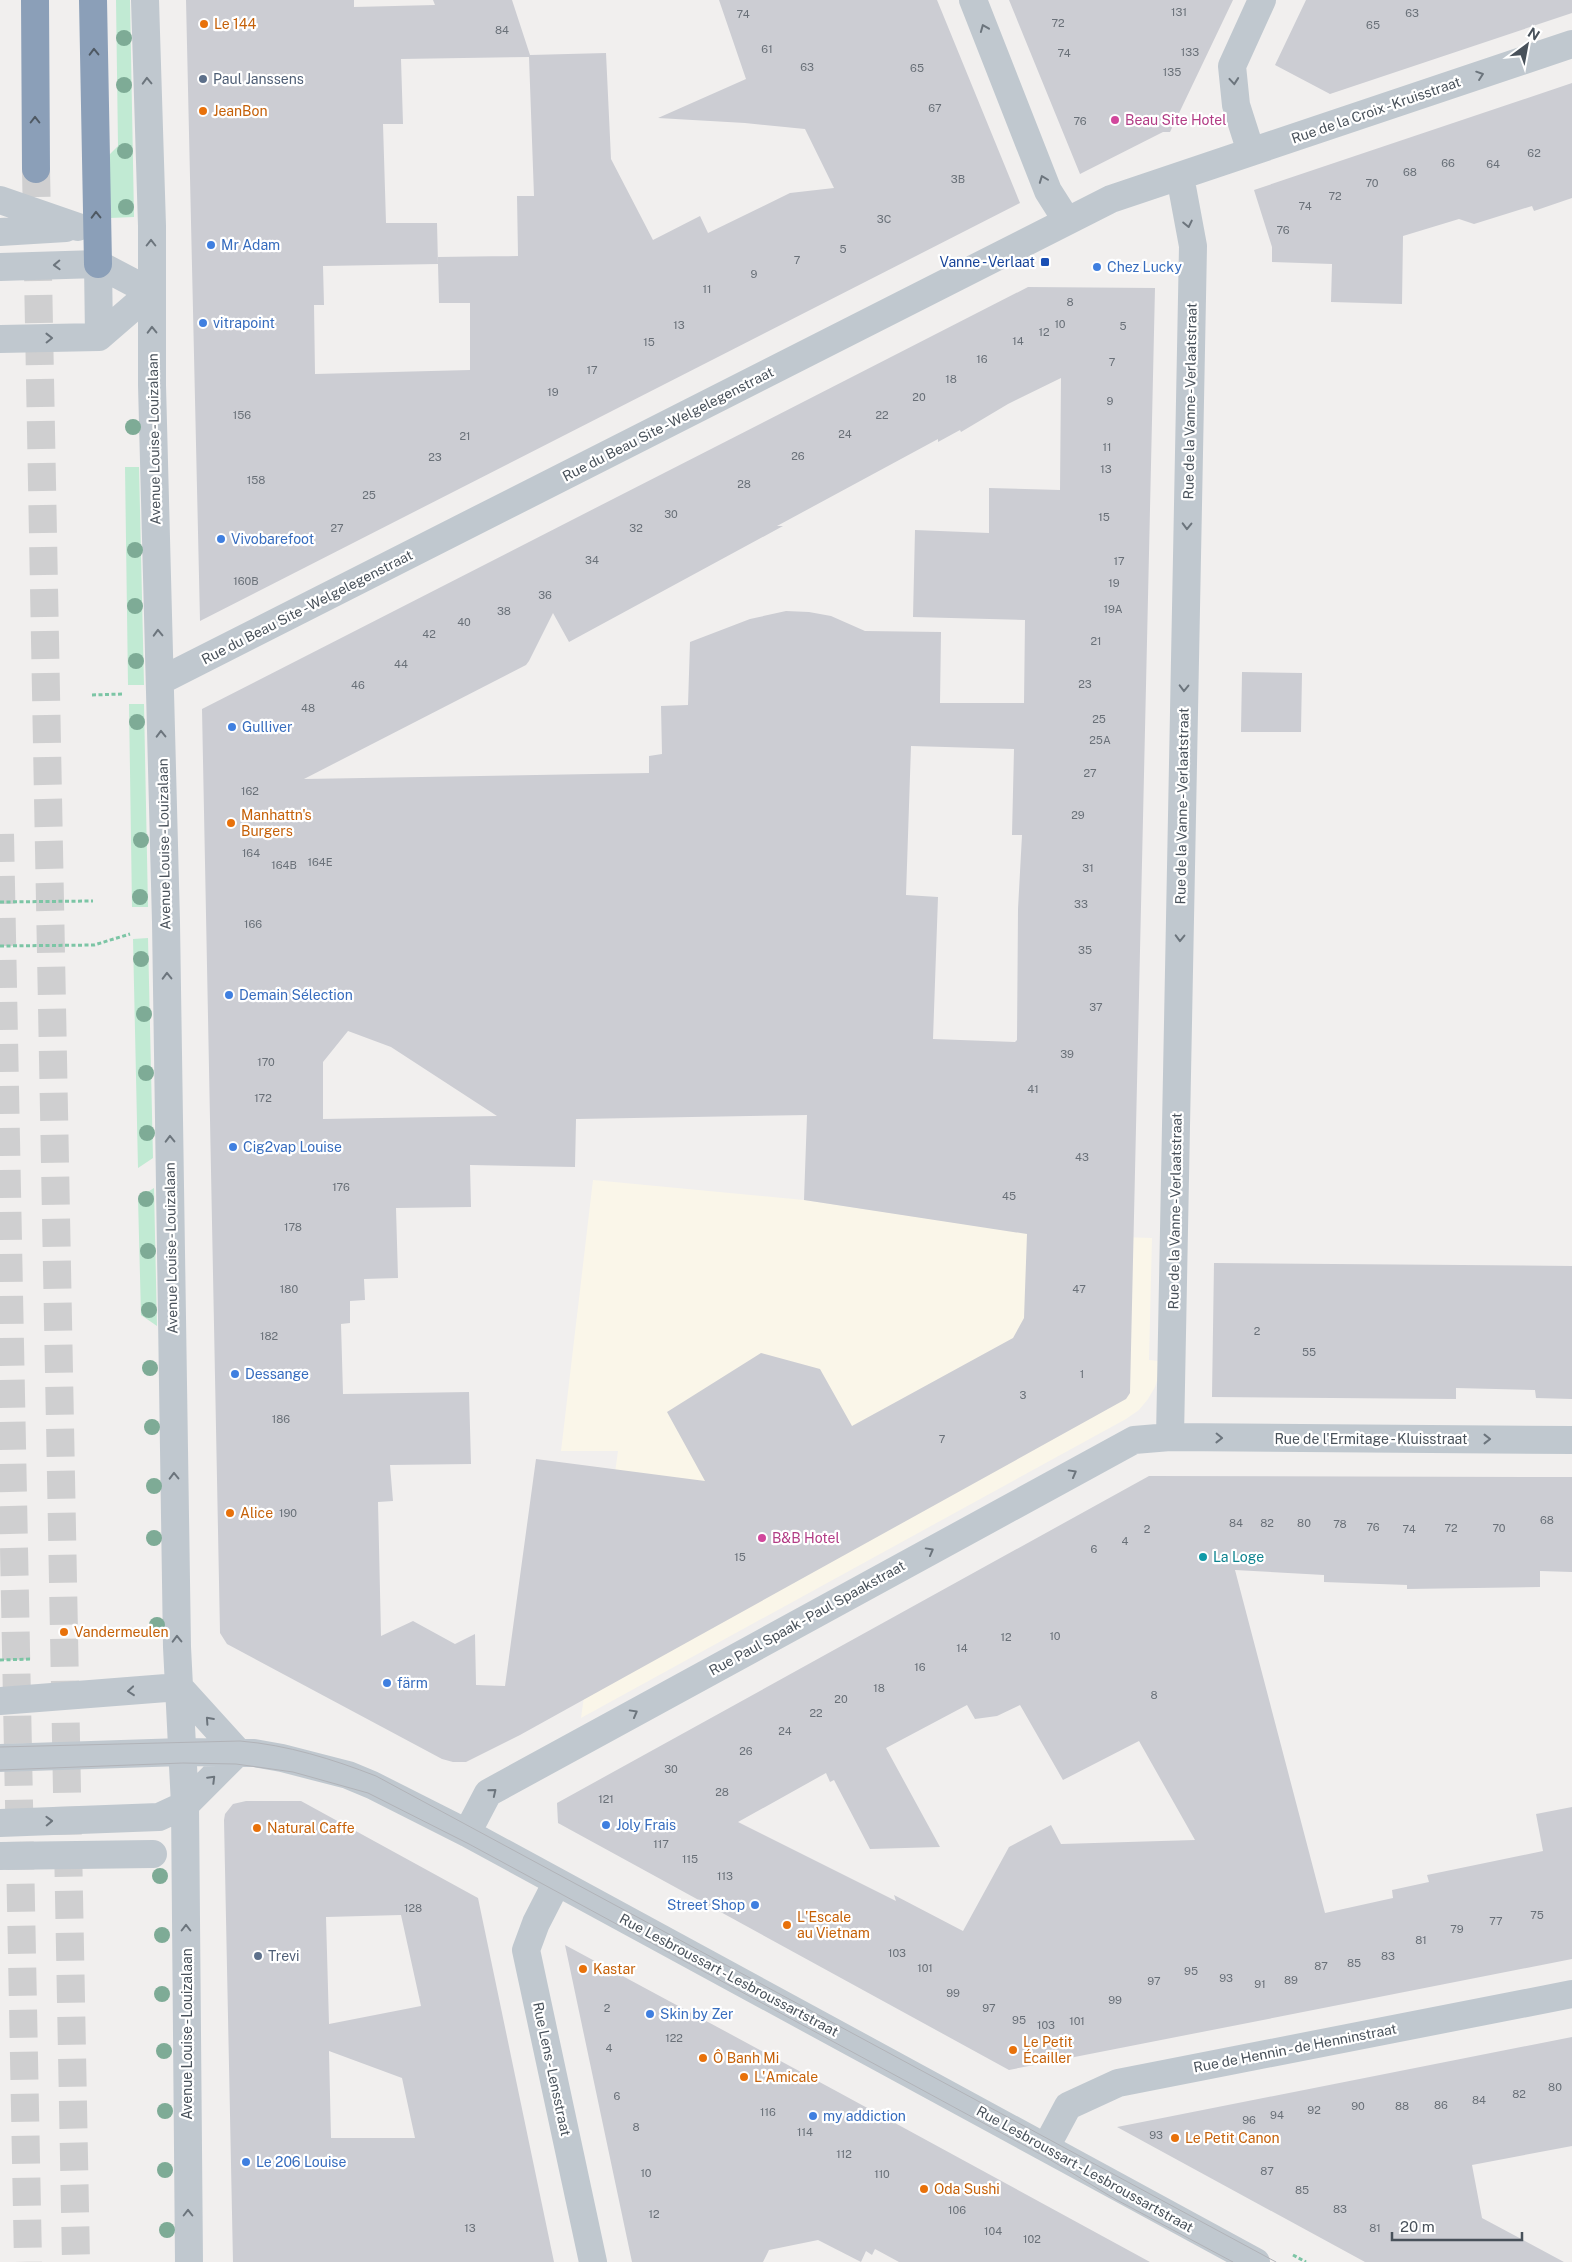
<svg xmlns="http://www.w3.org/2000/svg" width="1572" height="2262" font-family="'Public Sans',sans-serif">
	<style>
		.commercial { fill: #faf6e9 }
		.green { fill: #c1ead3 }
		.building { fill: #cccdd3; fill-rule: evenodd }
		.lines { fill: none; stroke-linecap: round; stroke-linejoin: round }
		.highway-tunnel { stroke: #cfcfd0; stroke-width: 28; stroke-dasharray: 28 14; stroke-linecap: butt }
		.path { stroke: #7cc5a5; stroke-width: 3; stroke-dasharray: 4 2.5; stroke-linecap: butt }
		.minor { stroke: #c0c8cf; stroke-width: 28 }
		.highway { stroke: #8b9fb8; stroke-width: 28 }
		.tram { stroke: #b1b3b8; stroke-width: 1 }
		.tree { fill: #7eab96 }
		.oneway { stroke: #6c757d }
		.oneway2 { stroke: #4f5963 }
		.food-dot { fill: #e8710a; stroke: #fff; stroke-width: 2 }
		.service-dot { fill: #5c6f8a; stroke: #fff; stroke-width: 2 }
		.hotel-dot { fill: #d1479c; stroke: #fff; stroke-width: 2 }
		.shop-dot { fill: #3f7fe0; stroke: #fff; stroke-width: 2 }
		.transit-dot { fill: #1a4fb4; stroke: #fff; stroke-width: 2 }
		.culture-dot { fill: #0f9aa8; stroke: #fff; stroke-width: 2 }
		.labels { text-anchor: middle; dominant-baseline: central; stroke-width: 4.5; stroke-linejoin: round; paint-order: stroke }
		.number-label { font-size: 11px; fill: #697078 }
		.food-label { font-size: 14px; fill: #c56008; stroke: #fff; text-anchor: start }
		.service-label { font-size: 14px; fill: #4e5e75; stroke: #fff; text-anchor: start }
		.street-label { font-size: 14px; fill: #48515a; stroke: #fff }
		.hotel-label { font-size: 14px; fill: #b23c85; stroke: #fff; text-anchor: start }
		.shop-label { font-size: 14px; fill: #366cbe; stroke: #fff; text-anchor: start }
		.transit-label { font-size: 14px; fill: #164399; stroke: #fff; text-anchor: end }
		.culture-label { font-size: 14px; fill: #0d838f; stroke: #fff; text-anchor: start }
	</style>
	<rect width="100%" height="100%" fill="#f1efee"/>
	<path class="commercial" d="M593 1180 804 1200 1031 1234 1152 1238 1149 1360 1160 1361 1159 1374 1155 1387 1148 1399 1139 1410 1126 1419 581 1718 618 1451H561Z"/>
	<path class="green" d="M116 0H130L134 217 110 218 109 155 118 146Z
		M125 467H139L144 685H128Z
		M129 704H144L148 907H132Z
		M148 938 153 1158 138 1168 133 939Z
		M154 1188 157 1326 141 1315 138 1198Z"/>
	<path class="building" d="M186 0H354V7L435 5 433 0H512L530 55 606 53 611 159 653 240 700 216 708 233 790 193 834 188 805 129 745 123 658 118 746 79 719 0H937L1020 203 200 621ZM529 57 534 196H517L518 256 438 257V264L437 223H386L383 124H403L401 59ZM438 264 439 303H470V370L315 374 314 305H324L323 266Z
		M1009 0H1233L1170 132H1163L1080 174Z
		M1306 0H1572V13L1330 94 1275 65Z
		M1572 83V198L1534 211 1532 206 1474 224 1459 219 1403 236 1402 304 1331 302 1332 264 1272 262V247L1254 190Z
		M1028 287 1155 288 1130 1393 1126 1399 520 1735 466 1762H453L442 1759 227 1644 220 1633 202 709ZM1061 378 1060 490 989 488V533L915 530 913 617 1025 620 1024 703H940L941 632 865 631 831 616 809 612 786 611 750 619 690 642 688 705 661 706 662 754 649 756V773L304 779 526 665 529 661 553 613 569 642 783 526H777L938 439V442L960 430 961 432 1008 404ZM911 746 1014 749 1012 835H1022L1018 909 1017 1040 1015 1042 933 1039 938 897 906 895ZM348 1031 391 1047 497 1116 323 1119V1062ZM807 1115 804 1200 1027 1234 1024 1318 1013 1338 852 1426 820 1369 761 1353 667 1412 705 1481 536 1459 505 1686 476 1685 475 1634 455 1644 413 1621 381 1636 378 1502 393 1501 390 1465 471 1464 469 1392 343 1394 341 1324 350 1323V1301L365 1300 364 1279 398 1278 396 1208 471 1207 470 1165 575 1167 576 1119Z
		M1242 672 1302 673 1301 732H1241Z
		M1214 1263 1572 1266V1399L1536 1398 1535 1390 1456 1388V1399L1212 1397Z
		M1149 1476 1572 1477V1572L1540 1571V1587L1407 1589V1585L1324 1582V1575L1235 1570 1325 1913 1393 1898 1392 1890 1429 1882 1427 1875 1543 1851 1536 1814 1572 1807V1959L1009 2070 558 1823 557 1803ZM967 1705 975 1719 997 1716 1020 1705 1063 1780 1139 1741 1195 1840 1061 1844 1051 1825 1009 1847 963 1931 894 1895 896 1901 738 1822 826 1773 830 1782 834 1780 870 1849 940 1847 886 1748Z
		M246 1801H301L478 1898 554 2262H233L224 1820 225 1814 233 1804ZM401 1915 421 2006 329 2024 326 1917ZM329 2051 402 2078 415 2138H331Z
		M565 1945 838 2092 1150 2262H899L875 2249 872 2255 866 2251 861 2262 818 2240 769 2250 763 2262H632Z
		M1572 2037V2146L1472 2165 1482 2218 1564 2262H1365L1117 2127Z"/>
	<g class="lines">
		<path class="highway-tunnel" d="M36 169 76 2262
			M0 834 28 2262"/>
		<path class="path" d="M92 695 123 694
			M0 902 93 901
			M0 946 94 945 130 934
			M0 1660 32 1659
			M1293 2255 1306 2262"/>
		<path class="minor" d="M145 0 152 226V385L166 922 177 1647 185 1805 189 2262
			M973 0 1048 191 1067 221
			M1251 152 1236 105 1232 66 1262 0
			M0 200 78 227
			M0 232 66 228
			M98 264 99 337
			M0 267 98 264 151 292
			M0 339 99 337 151 292
			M160 681 1111 199 1572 44
			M1170 1437 1193 246 1180 176
			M179 1687 238 1752
			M0 1701 179 1687
			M0 1758 182 1752 254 1753 282 1758 348 1775 372 1785 467 1833 1256 2262
			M0 1823 159 1817 185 1805 238 1752
			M467 1833 488 1793 1134 1440 1170 1437 1572 1440
			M0 1856 153 1854
			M557 1882 536 1923 526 1950 593 2262
			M1046 2147 1068 2106 1118 2083 1572 1994"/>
		<path class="highway" d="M35 0 36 169
			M93 0 98 264"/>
		<path class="tram" d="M0 1747 240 1741C288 1745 332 1759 376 1776L1276 2262
			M0 1770 183 1763 236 1764 293 1772 368 1793 469 1844 1044 2156 1115 2199 1233 2262"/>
	</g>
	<g class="tree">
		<circle cx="124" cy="38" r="8"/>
		<circle cx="124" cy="85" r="8"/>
		<circle cx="125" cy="151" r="8"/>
		<circle cx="126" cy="207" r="8"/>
		<circle cx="133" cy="427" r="8"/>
		<circle cx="135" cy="550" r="8"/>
		<circle cx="135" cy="606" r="8"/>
		<circle cx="136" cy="661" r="8"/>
		<circle cx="137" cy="722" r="8"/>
		<circle cx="141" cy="840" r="8"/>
		<circle cx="140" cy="897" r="8"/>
		<circle cx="141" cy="959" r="8"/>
		<circle cx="144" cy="1014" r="8"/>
		<circle cx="146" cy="1073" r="8"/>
		<circle cx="147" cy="1133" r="8"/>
		<circle cx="146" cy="1199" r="8"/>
		<circle cx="148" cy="1251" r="8"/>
		<circle cx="149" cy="1310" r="8"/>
		<circle cx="150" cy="1368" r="8"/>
		<circle cx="152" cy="1427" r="8"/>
		<circle cx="154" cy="1486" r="8"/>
		<circle cx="154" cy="1538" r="8"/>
		<circle cx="157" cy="1625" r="8"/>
		<circle cx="160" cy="1876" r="8"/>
		<circle cx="162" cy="1935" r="8"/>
		<circle cx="162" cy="1994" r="8"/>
		<circle cx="164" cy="2051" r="8"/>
		<circle cx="165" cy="2111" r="8"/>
		<circle cx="165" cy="2170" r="8"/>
		<circle cx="167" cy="2230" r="8"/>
	</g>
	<defs><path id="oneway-chevron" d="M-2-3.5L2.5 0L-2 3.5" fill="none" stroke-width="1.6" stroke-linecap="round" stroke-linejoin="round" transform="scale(1.25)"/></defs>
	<g class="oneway">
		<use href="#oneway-chevron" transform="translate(984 28) rotate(-112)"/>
		<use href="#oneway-chevron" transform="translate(1480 75) rotate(-19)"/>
		<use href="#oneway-chevron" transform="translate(147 81) rotate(-92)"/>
		<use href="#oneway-chevron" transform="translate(1234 81) rotate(85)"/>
		<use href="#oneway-chevron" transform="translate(1043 179) rotate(-111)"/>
		<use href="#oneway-chevron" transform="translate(1188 224) rotate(78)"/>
		<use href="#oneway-chevron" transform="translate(151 243) rotate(-90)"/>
		<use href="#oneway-chevron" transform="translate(57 265) rotate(178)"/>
		<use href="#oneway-chevron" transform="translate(152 330) rotate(-91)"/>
		<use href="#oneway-chevron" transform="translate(49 338) rotate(-1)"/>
		<use href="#oneway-chevron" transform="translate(1187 526) rotate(91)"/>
		<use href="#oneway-chevron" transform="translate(158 633) rotate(-92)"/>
		<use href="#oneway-chevron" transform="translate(1184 688) rotate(91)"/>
		<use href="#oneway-chevron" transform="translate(161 734) rotate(-91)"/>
		<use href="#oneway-chevron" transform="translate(1180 938) rotate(91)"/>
		<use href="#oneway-chevron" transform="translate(167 976) rotate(-91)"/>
		<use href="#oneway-chevron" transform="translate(170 1139) rotate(-91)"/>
		<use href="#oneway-chevron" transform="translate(1219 1438) rotate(1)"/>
		<use href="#oneway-chevron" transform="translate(1487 1439)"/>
		<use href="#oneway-chevron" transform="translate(1073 1473) rotate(-29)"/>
		<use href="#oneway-chevron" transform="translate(174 1476) rotate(-91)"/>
		<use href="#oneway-chevron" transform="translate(930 1551) rotate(-29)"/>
		<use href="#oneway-chevron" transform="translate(177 1639) rotate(-91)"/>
		<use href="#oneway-chevron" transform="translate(131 1691) rotate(175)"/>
		<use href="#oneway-chevron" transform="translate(634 1713) rotate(-29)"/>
		<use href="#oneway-chevron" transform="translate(209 1720) rotate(-132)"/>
		<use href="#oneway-chevron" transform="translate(212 1779) rotate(-45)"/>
		<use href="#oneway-chevron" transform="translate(493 1792) rotate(-39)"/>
		<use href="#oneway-chevron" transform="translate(49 1821) rotate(-2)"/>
		<use href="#oneway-chevron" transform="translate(186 1928) rotate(-90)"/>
		<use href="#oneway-chevron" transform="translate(188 2213) rotate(-90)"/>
	</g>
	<g class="oneway2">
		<use href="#oneway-chevron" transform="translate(94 52) rotate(-91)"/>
		<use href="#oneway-chevron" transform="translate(35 120) rotate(-90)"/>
		<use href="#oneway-chevron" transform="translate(96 215) rotate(-91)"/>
	</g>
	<g class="food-dot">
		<circle cx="204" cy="24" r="5"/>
		<circle cx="203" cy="111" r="5"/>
		<circle cx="231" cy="823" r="5"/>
		<circle cx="230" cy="1513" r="5"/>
		<circle cx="64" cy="1632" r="5"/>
		<circle cx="257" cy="1828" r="5"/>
		<circle cx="787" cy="1925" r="5"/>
		<circle cx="583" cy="1969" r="5"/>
		<circle cx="1013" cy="2050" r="5"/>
		<circle cx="703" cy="2058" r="5"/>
		<circle cx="744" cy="2077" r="5"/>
		<circle cx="1175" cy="2138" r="5"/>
		<circle cx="924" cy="2189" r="5"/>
	</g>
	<g class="service-dot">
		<circle cx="203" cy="79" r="5"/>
		<circle cx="258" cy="1956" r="5"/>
	</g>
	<g class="hotel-dot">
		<circle cx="1115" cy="120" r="5"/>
		<circle cx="762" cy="1538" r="5"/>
	</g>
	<g class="shop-dot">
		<circle cx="211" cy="245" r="5"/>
		<circle cx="1097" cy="267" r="5"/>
		<circle cx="203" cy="323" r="5"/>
		<circle cx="221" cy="539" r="5"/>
		<circle cx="232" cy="727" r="5"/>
		<circle cx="229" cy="995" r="5"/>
		<circle cx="233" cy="1147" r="5"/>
		<circle cx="235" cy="1374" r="5"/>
		<circle cx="387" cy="1683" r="5"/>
		<circle cx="606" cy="1825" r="5"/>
		<circle cx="755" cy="1905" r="5"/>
		<circle cx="650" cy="2014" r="5"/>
		<circle cx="813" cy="2116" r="5"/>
		<circle cx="246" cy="2162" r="5"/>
	</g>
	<rect class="transit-dot" x="1040" y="257" width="10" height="10" rx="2.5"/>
	<circle class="culture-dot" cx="1203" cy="1557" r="5"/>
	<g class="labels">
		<g class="number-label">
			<text x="1179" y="12">131</text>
			<text x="1412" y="13">63</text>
			<text x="743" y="14">74</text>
			<text x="1058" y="23">72</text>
			<text x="1373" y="25">65</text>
			<text x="502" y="30">84</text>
			<text x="767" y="49">61</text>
			<text x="1190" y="52">133</text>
			<text x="1064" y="53">74</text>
			<text x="807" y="67">63</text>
			<text x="917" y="68">65</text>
			<text x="1172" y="72">135</text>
			<text x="935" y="108">67</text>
			<text x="1080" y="121">76</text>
			<text x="1534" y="153">62</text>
			<text x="1448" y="163">66</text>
			<text x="1493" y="164">64</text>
			<text x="1410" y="172">68</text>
			<text x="958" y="179">3B</text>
			<text x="1372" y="183">70</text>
			<text x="1335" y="196">72</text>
			<text x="1305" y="206">74</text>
			<text x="884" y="219">3C</text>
			<text x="1283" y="230">76</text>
			<text x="843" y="249">5</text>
			<text x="797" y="260">7</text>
			<text x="754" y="274">9</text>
			<text x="707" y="289">11</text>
			<text x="1070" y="302">8</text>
			<text x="1060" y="324">10</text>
			<text x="679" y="325">13</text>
			<text x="1123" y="326">5</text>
			<text x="1044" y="332">12</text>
			<text x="1018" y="341">14</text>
			<text x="649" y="342">15</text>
			<text x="982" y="359">16</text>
			<text x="1112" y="362">7</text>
			<text x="592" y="370">17</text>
			<text x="951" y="379">18</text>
			<text x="553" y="392">19</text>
			<text x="919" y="397">20</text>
			<text x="1110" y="401">9</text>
			<text x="242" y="415">156</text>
			<text x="882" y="415">22</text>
			<text x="845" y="434">24</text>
			<text x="465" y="436">21</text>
			<text x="1107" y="447">11</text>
			<text x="798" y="456">26</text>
			<text x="435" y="457">23</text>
			<text x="1106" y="469">13</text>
			<text x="256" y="480">158</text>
			<text x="744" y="484">28</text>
			<text x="369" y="495">25</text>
			<text x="671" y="514">30</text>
			<text x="1104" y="517">15</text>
			<text x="337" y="528">27</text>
			<text x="636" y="528">32</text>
			<text x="592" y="560">34</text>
			<text x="1119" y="561">17</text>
			<text x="246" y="581">160B</text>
			<text x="1114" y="583">19</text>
			<text x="545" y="595">36</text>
			<text x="1113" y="609">19A</text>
			<text x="504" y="611">38</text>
			<text x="464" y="622">40</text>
			<text x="429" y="634">42</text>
			<text x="1096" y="641">21</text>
			<text x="401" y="664">44</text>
			<text x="1085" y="684">23</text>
			<text x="358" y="685">46</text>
			<text x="308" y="708">48</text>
			<text x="1099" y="719">25</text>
			<text x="1100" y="740">25A</text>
			<text x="1090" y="773">27</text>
			<text x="250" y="791">162</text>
			<text x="1078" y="815">29</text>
			<text x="251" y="853">164</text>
			<text x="320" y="862">164E</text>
			<text x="284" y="865">164B</text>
			<text x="1088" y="868">31</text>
			<text x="1081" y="904">33</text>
			<text x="253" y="924">166</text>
			<text x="1085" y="950">35</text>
			<text x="1096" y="1007">37</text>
			<text x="1067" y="1054">39</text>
			<text x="266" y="1062">170</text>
			<text x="1033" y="1089">41</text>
			<text x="263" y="1098">172</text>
			<text x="1082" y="1157">43</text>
			<text x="341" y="1187">176</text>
			<text x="1009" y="1196">45</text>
			<text x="293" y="1227">178</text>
			<text x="289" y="1289">180</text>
			<text x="1079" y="1289">47</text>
			<text x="1257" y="1331">2</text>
			<text x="269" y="1336">182</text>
			<text x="1309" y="1352">55</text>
			<text x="1082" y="1374">1</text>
			<text x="1023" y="1395">3</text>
			<text x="281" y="1419">186</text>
			<text x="942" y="1439">7</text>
			<text x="288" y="1513">190</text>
			<text x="1547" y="1520">68</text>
			<text x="1236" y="1523">84</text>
			<text x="1267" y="1523">82</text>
			<text x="1304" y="1523">80</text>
			<text x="1340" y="1524">78</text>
			<text x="1373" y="1527">76</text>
			<text x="1451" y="1528">72</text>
			<text x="1499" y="1528">70</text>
			<text x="1147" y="1529">2</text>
			<text x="1409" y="1529">74</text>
			<text x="1125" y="1541">4</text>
			<text x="1094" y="1549">6</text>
			<text x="740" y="1557">15</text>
			<text x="1055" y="1636">10</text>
			<text x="1006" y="1637">12</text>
			<text x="962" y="1648">14</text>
			<text x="920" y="1667">16</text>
			<text x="879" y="1688">18</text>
			<text x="1154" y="1695">8</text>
			<text x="841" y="1699">20</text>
			<text x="816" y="1713">22</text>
			<text x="785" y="1731">24</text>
			<text x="746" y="1751">26</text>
			<text x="671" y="1769">30</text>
			<text x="722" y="1792">28</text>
			<text x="606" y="1799">121</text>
			<text x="661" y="1844">117</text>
			<text x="690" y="1859">115</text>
			<text x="725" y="1876">113</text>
			<text x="413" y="1908">128</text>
			<text x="1537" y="1915">75</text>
			<text x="1496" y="1921">77</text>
			<text x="1457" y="1929">79</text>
			<text x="1421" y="1940">81</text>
			<text x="897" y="1953">103</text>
			<text x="1388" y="1956">83</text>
			<text x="1354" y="1963">85</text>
			<text x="1321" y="1966">87</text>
			<text x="925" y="1968">101</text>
			<text x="1191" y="1971">95</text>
			<text x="1226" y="1978">93</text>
			<text x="1291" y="1980">89</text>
			<text x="1154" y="1981">97</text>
			<text x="1260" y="1984">91</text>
			<text x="953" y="1993">99</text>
			<text x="1115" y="2000">99</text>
			<text x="607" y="2008">2</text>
			<text x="989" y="2008">97</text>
			<text x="1019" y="2020">95</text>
			<text x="1077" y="2021">101</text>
			<text x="1046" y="2025">103</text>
			<text x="674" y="2038">122</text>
			<text x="609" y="2048">4</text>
			<text x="1555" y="2087">80</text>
			<text x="1519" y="2094">82</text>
			<text x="617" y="2096">6</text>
			<text x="1479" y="2100">84</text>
			<text x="1441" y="2105">86</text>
			<text x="1358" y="2106">90</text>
			<text x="1402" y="2106">88</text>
			<text x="1314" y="2110">92</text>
			<text x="768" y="2112">116</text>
			<text x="1277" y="2115">94</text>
			<text x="1249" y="2120">96</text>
			<text x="636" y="2127">8</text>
			<text x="805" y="2132">114</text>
			<text x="1156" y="2135">93</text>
			<text x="844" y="2154">112</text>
			<text x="1267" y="2171">87</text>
			<text x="646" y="2173">10</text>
			<text x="882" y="2174">110</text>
			<text x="1302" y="2190">85</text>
			<text x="1340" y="2209">83</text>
			<text x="957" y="2210">106</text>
			<text x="654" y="2214">12</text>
			<text x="470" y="2228">13</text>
			<text x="1375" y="2228">81</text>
			<text x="993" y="2231">104</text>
			<text x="1032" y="2239">102</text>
		</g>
		<g class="food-label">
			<text x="214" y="24">Le 144</text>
			<text x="213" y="111">JeanBon</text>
			<text x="241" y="815">Manhattn's<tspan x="241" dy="16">Burgers</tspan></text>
			<text x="240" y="1513">Alice</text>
			<text x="74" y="1632">Vandermeulen</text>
			<text x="267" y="1828">Natural Caffe</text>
			<text x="797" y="1917">L'Escale<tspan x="797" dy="16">au Vietnam</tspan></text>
			<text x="593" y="1969">Kastar</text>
			<text x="1023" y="2042">Le Petit<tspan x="1023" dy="16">Écailler</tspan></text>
			<text x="713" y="2058">Ô Banh Mi</text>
			<text x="754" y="2077">L'Amicale</text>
			<text x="1185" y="2138">Le Petit Canon</text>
			<text x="934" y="2189">Oda Sushi</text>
		</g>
		<g class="service-label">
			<text x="213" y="79">Paul Janssens</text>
			<text x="268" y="1956">Trevi</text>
		</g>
		<g class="street-label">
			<text transform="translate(1376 110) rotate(-19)">Rue de la Croix - Kruisstraat</text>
			<text transform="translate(1190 401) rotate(-89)">Rue de la Vanne - Verlaatstraat</text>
			<text transform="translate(668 424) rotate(-27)">Rue du Beau Site - Welgelegenstraat</text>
			<text transform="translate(154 439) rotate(-91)">Avenue Louise - Louizalaan</text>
			<text transform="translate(307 607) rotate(-27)">Rue du Beau Site - Welgelegenstraat</text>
			<text transform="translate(1182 806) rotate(-89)">Rue de la Vanne - Verlaatstraat</text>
			<text transform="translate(164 844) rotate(-91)">Avenue Louise - Louizalaan</text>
			<text transform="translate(1175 1211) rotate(-89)">Rue de la Vanne - Verlaatstraat</text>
			<text transform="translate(171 1248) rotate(-91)">Avenue Louise - Louizalaan</text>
			<text x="1371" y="1439">Rue de l'Ermitage - Kluisstraat</text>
			<text transform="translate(807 1618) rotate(-29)">Rue Paul Spaak - Paul Spaakstraat</text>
			<text transform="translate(729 1975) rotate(28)">Rue Lesbroussart - Lesbroussartstraat</text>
			<text transform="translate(187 2034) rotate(-90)">Avenue Louise - Louizalaan</text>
			<text transform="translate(1295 2048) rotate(-11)">Rue de Hennin - de Henninstraat</text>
			<text transform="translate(552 2069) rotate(78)">Rue Lens - Lensstraat</text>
			<text transform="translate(1085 2169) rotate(29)">Rue Lesbroussart - Lesbroussartstraat</text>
		</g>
		<g class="hotel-label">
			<text x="1125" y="120">Beau Site Hotel</text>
			<text x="772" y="1538">B&amp;B Hotel</text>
		</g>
		<g class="shop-label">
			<text x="221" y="245">Mr Adam</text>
			<text x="1107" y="267">Chez Lucky</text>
			<text x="213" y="323">vitrapoint</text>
			<text x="231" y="539">Vivobarefoot</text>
			<text x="242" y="727">Gulliver</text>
			<text x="239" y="995">Demain Sélection</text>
			<text x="243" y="1147">Cig2vap Louise</text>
			<text x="245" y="1374">Dessange</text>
			<text x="397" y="1683">färm</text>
			<text x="616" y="1825">Joly Frais</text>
			<text x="745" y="1905" text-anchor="end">Street Shop</text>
			<text x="660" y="2014">Skin by Zer</text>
			<text x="823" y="2116">my addiction</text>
			<text x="256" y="2162">Le 206 Louise</text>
		</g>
		<g class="transit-label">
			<text x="1035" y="262">Vanne - Verlaat</text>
		</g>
		<g class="culture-label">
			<text x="1213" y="1557">La Loge</text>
		</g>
	</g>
	<g transform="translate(1527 45) rotate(32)" stroke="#ffffff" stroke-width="4" paint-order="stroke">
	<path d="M0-4L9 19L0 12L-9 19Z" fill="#48515a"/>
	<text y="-8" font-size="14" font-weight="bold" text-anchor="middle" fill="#48515a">N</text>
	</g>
	<path d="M1392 2232v8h130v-8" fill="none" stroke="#48515a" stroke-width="2.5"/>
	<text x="1400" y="2232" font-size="15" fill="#48515a" stroke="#ffffff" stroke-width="4" paint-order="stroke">20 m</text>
</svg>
